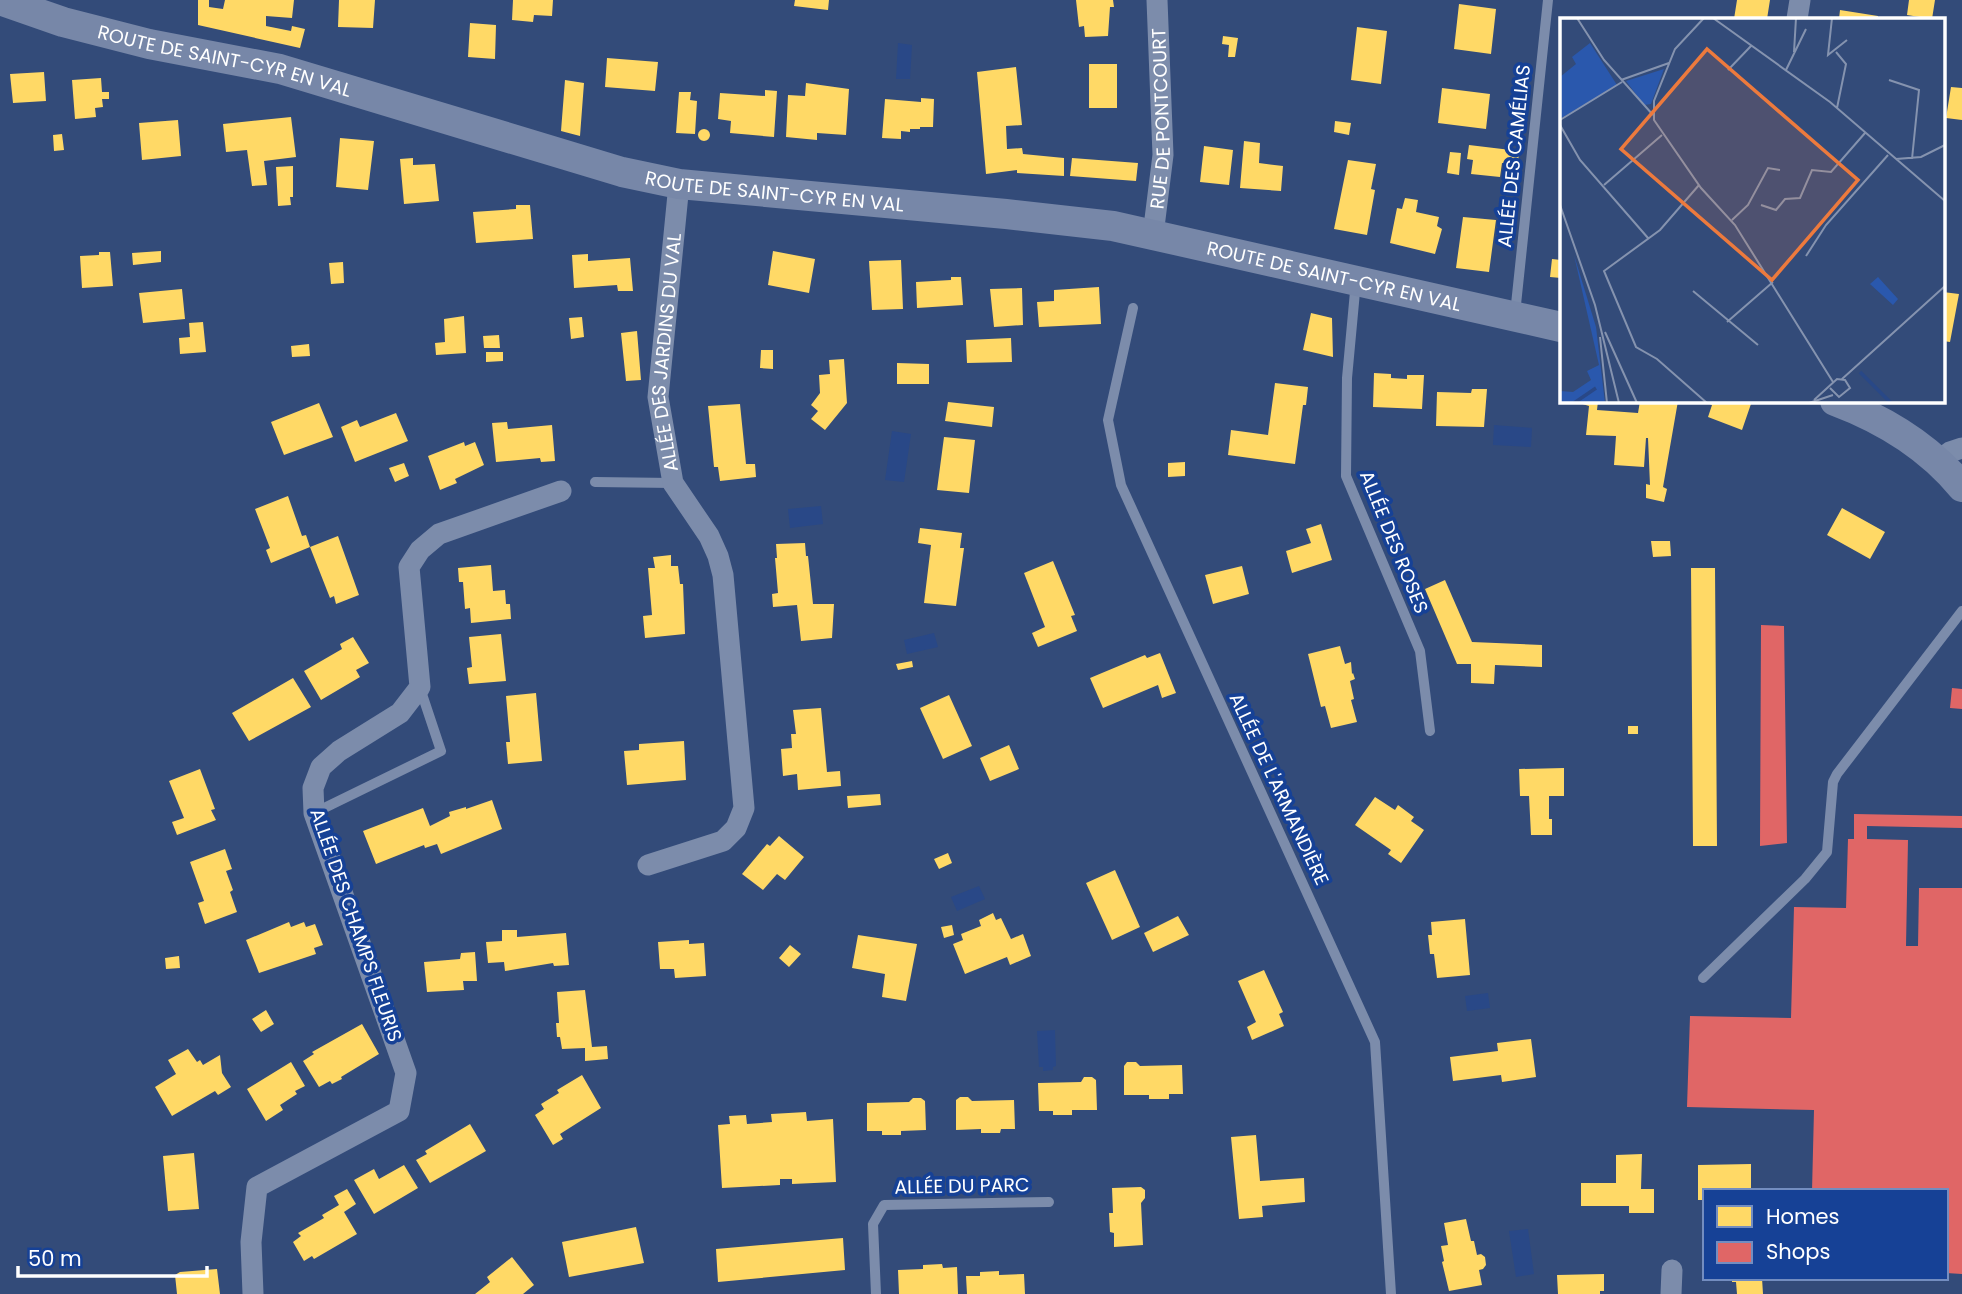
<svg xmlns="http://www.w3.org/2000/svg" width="1962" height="1294" font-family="Poppins,sans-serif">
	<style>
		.water { fill: #294887 }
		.homes { fill: #ffd966 }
		.shops { fill: #e06666 }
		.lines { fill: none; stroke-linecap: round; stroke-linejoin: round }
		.lane { stroke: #7c8cab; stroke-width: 10 }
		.street { stroke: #7c8cab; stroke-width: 21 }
		.secondary { stroke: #7787a8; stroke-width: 30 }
		.labels { text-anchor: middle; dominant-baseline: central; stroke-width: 7; stroke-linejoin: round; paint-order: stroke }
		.street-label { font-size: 19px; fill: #fff; stroke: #164196 }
		.inset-river { fill: none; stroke: #294887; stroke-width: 3.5 }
		.inset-road { fill: none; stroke: #8593af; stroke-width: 2 }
		.view { fill: #ed7a3d; fill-opacity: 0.15; stroke: #ed7a3d; stroke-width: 3.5 }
		.inset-edge { fill: none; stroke: #fff; stroke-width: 3.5 }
	</style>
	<rect width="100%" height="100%" fill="#334b79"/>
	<path class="water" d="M898 43 912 45 910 79H896Z
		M1494 425 1532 428 1531 447 1493 445Z
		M892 431 911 434 904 482 885 480Z
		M821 506 823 524 790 528 788 509Z
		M934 633 938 647 907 654 904 640Z
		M979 886 985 899 957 911 951 897Z
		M1488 993 1490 1008 1467 1011 1465 996Z
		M1055 1030 1056 1066 1053 1067V1070L1043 1071V1067H1039L1037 1031Z
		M1528 1229 1534 1274 1516 1277 1509 1231Z"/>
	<path class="homes" d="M198 0H209V7L223 9 225 0H294L292 18 266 16V26L291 31 292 26 305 29 300 48 198 25Z
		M339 0H375L373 28 338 27Z
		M513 0H553L552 16 534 15 533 22 512 20Z
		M795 0H829L828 10 794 6Z
		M1076 0H1113L1114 7H1110L1108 36 1085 37 1084 26 1079 27Z
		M1737 0H1770L1767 19H1734Z
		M1909 0H1935L1932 19 1907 15Z
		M1459 4 1496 9 1491 54 1454 49Z
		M1840 10 1878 16V19H1839Z
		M470 23 496 25 495 59 468 57Z
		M1357 27 1387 31 1381 84 1351 80Z
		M1223 36 1238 38 1235 57H1228L1229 45 1222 44Z
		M607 58 658 62 655 91 605 87Z
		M1089 64H1117V108H1089Z
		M1016 67 1022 125 1006 126 1007 149 1022 148 1023 154 1064 158V176L1017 173V170L986 174 977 72Z
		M44 72 46 101 13 103 10 74Z
		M101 78 102 92H109V99H102L103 107 95 108 96 117 75 119 72 80Z
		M565 80 584 83 580 136 561 131Z
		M806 83 849 89 846 135 817 133V140L786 137 788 95 805 96Z
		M1951 87 1962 88V120L1946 118Z
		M1442 88 1490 94 1486 129 1438 123Z
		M765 90 777 91 774 137 730 133 731 121 718 119 720 93 765 96Z
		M679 92H691L690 100 697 101 695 134 676 133Z
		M921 98 934 99 933 127H920V129H910V132L901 131V139L882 138 885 99 921 102Z
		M291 117 296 157 264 161 267 185 252 186 247 150 226 152 223 124Z
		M178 120 181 156 142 160 139 123Z
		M1335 121 1351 123 1349 135 1334 132Z
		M698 135a6 6 0 1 1 12 0a6 6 0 1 1-12 0Z
		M62 134 64 150 54 151 53 135Z
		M340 138 374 141 368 190 336 187Z
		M1244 141 1260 143 1259 163 1283 166 1281 191 1240 188Z
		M1469 145 1519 151 1518 164 1502 163 1500 177 1471 174 1473 160 1467 159Z
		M1204 146 1233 150 1229 185 1200 182Z
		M1450 152 1461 153 1459 175 1447 173Z
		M413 158V165L435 164 439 201 404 204 400 159Z
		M1072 158 1138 163 1136 181 1070 176Z
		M1348 160 1376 164 1371 189 1375 190 1367 235 1334 229Z
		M293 166V197H290L291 205 278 206 276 167Z
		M1405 198 1418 200 1416 212 1439 217 1437 226 1442 229 1435 254 1390 243 1397 208 1402 209Z
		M516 205H530L533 239 476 243 473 212 516 209Z
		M1463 217 1496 220 1489 272 1456 268Z
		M161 251V262L133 265 132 253Z
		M773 251 815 259 809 293 768 285Z
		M99 252H110L113 286 82 288 80 256 99 255Z
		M588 254V261L630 258 633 291H618L617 285 574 288 572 255Z
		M1552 259 1561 260V278L1550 277Z
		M901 260 903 309 872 310 869 261Z
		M343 262 344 283 331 284 329 263Z
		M951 277H961L963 305 917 308 916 282 951 280Z
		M1099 287 1101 324 1039 327 1037 302 1054 301V290Z
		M1022 288 1023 325 994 327 990 289Z
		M182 289 185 319 143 323 139 293Z
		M1943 292 1959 294 1950 342 1943 341Z
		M1311 313 1332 318 1333 357 1303 350Z
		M464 316 466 353 436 355 435 343 445 342 444 319Z
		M582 317 584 337 571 339 569 318Z
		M203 322 206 352 180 354 179 338 190 337 189 323Z
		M637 331 641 380 626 381 621 333Z
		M499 335 500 348H484L483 336Z
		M1011 338 1012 362 967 363 966 340Z
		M309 344 310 356 292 357 291 346Z
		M761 350H773V369L760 368Z
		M486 352H503V361L486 362Z
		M844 359 847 403 825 430 811 419 818 411 811 405 820 393 819 375 830 374 829 360Z
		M897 363 929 364V384H897Z
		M1374 373 1391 374V378L1407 379V375H1424L1422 409 1373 407Z
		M1275 383 1308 387 1306 405H1303L1295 464 1228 455 1231 430 1268 435Z
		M1472 389H1487L1484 427 1436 426 1437 392 1471 393Z
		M1573 401H1598L1597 410 1638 413 1640 401H1678L1663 487 1667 489 1664 502 1646 498V484L1650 485 1648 438H1646L1644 467 1614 465 1616 436 1586 435 1589 406Z
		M1703 401H1752L1742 430 1708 417 1712 405Z
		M948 402 994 407 992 427 945 421Z
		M319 403 333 437 284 455 271 422Z
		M740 404 746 464H755L756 477 720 481 718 467H714L708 406Z
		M396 413 408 441 355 462 341 427 357 420 360 427Z
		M507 422 508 429 552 425 555 461 541 462 540 458 496 462 492 423Z
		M944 437 975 440 969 493 937 490Z
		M464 442 465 446 475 442 484 465 455 479 457 483 440 490 428 456Z
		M1185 462V476L1168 477V463Z
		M404 463 409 476 395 482 389 468Z
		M288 496 302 536 306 535 310 547 271 563 266 550 270 548 255 509Z
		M1842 508 1885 532 1870 559 1827 535Z
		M1321 524 1332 560 1292 573 1286 551 1311 543 1306 529Z
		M920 528 962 533 960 548H964L956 606 924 603 931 545 918 543Z
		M338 536 359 595 336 604 334 596 330 598 310 547Z
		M1651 541H1670L1671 556 1653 557Z
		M805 543 806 556H808L813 604H834L832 638 801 641 797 605 773 607 772 594 778 593 775 558H777L776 544Z
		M671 555V566H678L680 584H683L685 634 645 638 643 616 652 615 648 568H655L653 557Z
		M1053 561 1075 615 1071 616 1077 631 1038 647 1032 633 1045 627 1024 573Z
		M491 565 493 591 505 590 506 604H510L511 619 471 623 470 608 465 609 463 582H459L458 568Z
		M1242 566 1249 594 1213 604 1205 575Z
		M1691 568H1715L1717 846H1693Z
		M1445 580 1472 642 1542 645V667L1495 665 1494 684 1471 683V664H1457L1425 589Z
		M501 634 506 681 469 684 467 668 472 667 469 637Z
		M353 637 369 663 356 670 360 677 321 700 304 671 342 649 340 644Z
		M1340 646 1345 664 1351 662 1352 674 1353 673 1355 679 1350 681 1354 699 1351 700 1357 722 1331 728 1325 706 1321 707 1308 654Z
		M1160 653 1176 693 1162 698 1158 685 1103 708 1090 678 1145 655 1147 658Z
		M912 661 913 667 898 670 896 664Z
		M293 678 311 707 249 741 232 713Z
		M536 693 542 761 508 764 506 742H510L506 696Z
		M949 695 972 746 943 759 920 708Z
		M821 708 827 772 840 771 841 786 798 790 797 774 783 776 781 749 792 748 791 734H796L793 710Z
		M1628 726H1638V734H1628Z
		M684 741 686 780 627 785 624 751 639 750V744Z
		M1009 745 1019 769 990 781 980 758Z
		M1564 768V796H1549V819H1552V835H1531L1529 796H1520L1519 769Z
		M200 769 215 809 211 810 216 820 177 835 172 822 184 818 169 781Z
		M880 794 881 805 848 808 847 796Z
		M1375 797 1395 810 1398 805 1414 817 1411 821 1424 830 1401 863 1388 854 1391 850 1355 825Z
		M492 800 502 829 441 854 437 844 425 848 424 845 376 864 363 831 423 808 430 826 450 816 449 812 466 807V809Z
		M779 836 804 857 785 880 777 874 763 890 742 874 767 844 770 846Z
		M225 849 232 869 226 871 233 890 230 892 237 912 205 924 198 903 204 901 190 862Z
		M948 853 952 863 939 869 934 859Z
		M1115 870 1140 927 1112 940 1086 883Z
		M993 913 996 920 1001 918 1011 939 1023 934 1031 956 1010 965 1007 957 965 974 953 944 963 940 961 934 981 926 979 920Z
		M1178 916 1189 935 1153 952 1144 933Z
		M1465 919 1470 975 1437 978 1434 954H1430L1428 935H1432L1431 922Z
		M289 922 291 927 304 922 306 927 315 924 323 945 314 948 316 954 259 973 246 940Z
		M952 925 954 935 944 938 941 927Z
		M502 930H517V937L566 933 569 965 554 966 553 963 505 971 504 962 488 963 486 942 502 941Z
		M858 935 917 944 906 1001 882 997 885 974 852 968Z
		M689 940V944L704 943 706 976 675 978 674 969H660L658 942Z
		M790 945 801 954 789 967 779 958Z
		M475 952 477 981H463L464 990 427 992 424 962 460 959 461 953Z
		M179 956 180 968 166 969 165 958Z
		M1264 970 1283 1012 1279 1014 1284 1026 1252 1040 1247 1027 1256 1022 1238 981Z
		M585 990 592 1047 607 1046 608 1059 585 1061V1048L562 1049 560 1037H557L556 1023H559L557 992Z
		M266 1010 274 1024 261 1032 252 1019Z
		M362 1024 379 1054 341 1077 342 1079 332 1084 330 1081 319 1087 303 1061 314 1054 312 1052Z
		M1531 1039 1536 1077 1502 1082 1501 1075 1453 1081 1450 1057 1498 1051 1497 1043Z
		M188 1049 197 1062 200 1060 203 1065 220 1055 222 1073 231 1087 218 1095 215 1091 172 1116 155 1087 176 1074 168 1060Z
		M291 1062 305 1086 295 1091 297 1094 280 1105 283 1110 266 1121 247 1089Z
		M1127 1062H1136L1140 1066 1182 1065 1183 1094H1169V1099H1149V1095H1124V1066Z
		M582 1075 601 1108 560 1134 563 1139 553 1145 535 1115 544 1109 541 1104 559 1093 557 1090Z
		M1084 1077H1092L1096 1080 1097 1110H1072V1115H1053V1111H1039L1038 1083 1081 1082Z
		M960 1097H968L972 1101 1014 1100 1015 1129H1001L1000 1133H981V1129L956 1130V1100Z
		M913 1098H921L925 1101 926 1130 901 1131V1135H882V1131H867V1103L909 1102Z
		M806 1112 807 1121 833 1119 836 1182 792 1184V1179H780V1185L722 1188 718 1125 730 1124 729 1116 746 1115 747 1124 772 1122 771 1114Z
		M470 1124 486 1151 430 1183 416 1160 427 1154 425 1151Z
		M1256 1135 1260 1181 1304 1178 1305 1202 1262 1206 1263 1217 1239 1219 1231 1137Z
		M194 1153 199 1209 168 1211 163 1156Z
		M1642 1154 1641 1189H1654V1213H1629V1206H1581V1183H1616V1155Z
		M1751 1164V1188H1739V1191H1705V1200H1698V1165Z
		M404 1165 418 1188 374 1214 354 1180 374 1169 379 1179Z
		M1141 1187 1145 1190V1198L1141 1203 1143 1245 1114 1247V1233L1110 1232 1109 1213H1113L1112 1188Z
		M347 1189 356 1204 344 1212 357 1234 314 1259 312 1256 304 1261 293 1242 301 1236 298 1233 324 1218 322 1215 339 1205 334 1196Z
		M1466 1219 1471 1241H1474L1477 1255 1481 1254 1485 1257 1486 1265 1483 1269 1479 1270 1482 1285 1449 1291 1442 1262 1444 1261 1441 1246 1448 1245 1444 1223Z
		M636 1227 644 1263 569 1277 562 1242Z
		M843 1238 845 1270 718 1282 716 1249Z
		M512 1257 534 1285 523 1294H475L490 1282 487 1277Z
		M942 1264 943 1268 957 1267 958 1294H899L898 1270 923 1269V1265Z
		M217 1269 220 1294H177L175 1275 180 1272Z
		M999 1271V1275L1024 1274 1025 1294H967L966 1276H980V1272Z
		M1604 1274V1291H1600V1294H1558L1557 1275Z
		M1732 1278H1762L1763 1294H1737L1736 1282H1732Z"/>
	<path class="shops" d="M1761 625 1784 626 1787 843 1760 846Z
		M1952 688 1962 689V709L1950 708Z
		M1854 814 1962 816V828L1867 826V839L1908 840 1906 946H1918L1919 888H1962V1274L1946 1273V1191H1812L1814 1110 1687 1107 1690 1016 1791 1018 1794 907 1846 908 1848 839H1854Z"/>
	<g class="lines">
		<path class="lane" d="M1356 281 1347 378 1346 476 1420 651 1430 731
			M1133 308 1108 420 1121 485 1375 1042 1391 1294
			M1515 314 1548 0
			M595 482 673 483
			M314 813 441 751 420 688
			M1703 978 1805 879 1827 852 1833 782 1837 774 1962 611
			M876 1294 873 1224 884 1205 1049 1202"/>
		<g class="street">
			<path d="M1797 19 1800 0"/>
			<path id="s1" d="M1153 235 1163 155 1157 0"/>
			<path d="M1936 462 1950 452 1962 448"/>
			<path id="s2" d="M648 865 723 841 736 828 744 808 723 575 718 556 709 536 673 483 658 397 679 184"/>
			<path d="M253 1294 251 1242 257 1187 399 1111 406 1073 314 813 313 788 321 767 339 751 400 713 420 687 409 567 420 550 439 534 561 491"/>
			<path d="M1671 1294 1672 1270"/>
		</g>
		<g class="secondary">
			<path id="s3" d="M0 0 63 22 149 44 280 69 622 172 679 184 1006 214 1113 226 1561 327"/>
			<path d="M1835 401C1883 419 1929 447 1962 487"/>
		</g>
	</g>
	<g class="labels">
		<g class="street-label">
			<text stroke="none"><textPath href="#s3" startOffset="233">ROUTE DE SAINT-CYR EN VAL</textPath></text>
			<text stroke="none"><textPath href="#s1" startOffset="117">RUE DE PONTCOURT</textPath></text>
			<text transform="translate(1514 156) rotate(-84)">ALLÉE DES CAMÉLIAS</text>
			<text stroke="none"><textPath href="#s3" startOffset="800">ROUTE DE SAINT-CYR EN VAL</textPath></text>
			<text stroke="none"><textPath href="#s3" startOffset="1367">ROUTE DE SAINT-CYR EN VAL</textPath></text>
			<text stroke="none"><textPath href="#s2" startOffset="590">ALLÉE DES JARDINS DU VAL</textPath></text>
			<text transform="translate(1394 542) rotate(68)">ALLÉE DES ROSES</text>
			<text transform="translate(1279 789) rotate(65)">ALLÉE DE L'ARMANDIÈRE</text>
			<text transform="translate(356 925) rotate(71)">ALLÉE DES CHAMPS FLEURIS</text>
			<text transform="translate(962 1186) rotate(-1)">ALLÉE DU PARC</text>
		</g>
	</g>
	<g transform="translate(1560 18)">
		<rect width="385" height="385" fill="#334b79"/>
		<path d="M30 25 57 67 0 101V59L16 46 12 39ZM104 51 91 86 84 87 66 63ZM14 237 36 309 45 385H0V373L13 374 31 362 27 353 39 347ZM318 259 338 281 333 287 310 266Z" fill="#2a58ad"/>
		<path class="inset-river" d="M300 354 331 385M14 385 36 370"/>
		<path class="inset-road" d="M17 0 44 42 93 97M144 0 115 31 94 83V102L141 170 175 207 273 364M153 0 270 84 385 183M272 0 268 37 287 22M234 34 236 0M276 34 286 46 277 90M168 52 191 28M226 52 246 11M61 62 109 45M329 62 359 72 352 141M0 102 62 64M0 107 20 142 88 220M336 141 361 139 385 127M44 167 102 117M139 167 100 212 44 253 76 329 97 341 147 385M0 187 35 287 59 385M201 187 216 192 225 181 240 180 252 152 271 154 305 115M172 202 188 187 208 150 220 152M246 238 266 207 328 137M133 273 198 327M167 304 213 264M45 314 77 385M40 319 47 385M282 361 385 268M254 382 277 361 285 362 290 370 279 379 270 370M249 385 273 377"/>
		<path class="view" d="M147 31 298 162 212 262 61 131Z"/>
		<rect width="385" height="385" class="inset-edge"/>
	</g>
	<rect x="1703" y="1189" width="245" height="91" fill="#164196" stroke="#738dc0" stroke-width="2"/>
	<rect x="1717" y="1206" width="35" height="21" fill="#ffd966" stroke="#738dc0" stroke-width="2"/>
	<text x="1766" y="1224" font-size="21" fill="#ffffff">Homes</text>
	<rect x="1717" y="1242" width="35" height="21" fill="#e06666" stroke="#738dc0" stroke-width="2"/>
	<text x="1766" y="1259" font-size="21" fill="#ffffff">Shops</text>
	<path d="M18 1266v10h189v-10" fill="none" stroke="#ffffff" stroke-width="3.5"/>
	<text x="28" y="1266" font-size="21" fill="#ffffff" stroke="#164196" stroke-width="5" paint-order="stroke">50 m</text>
</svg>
